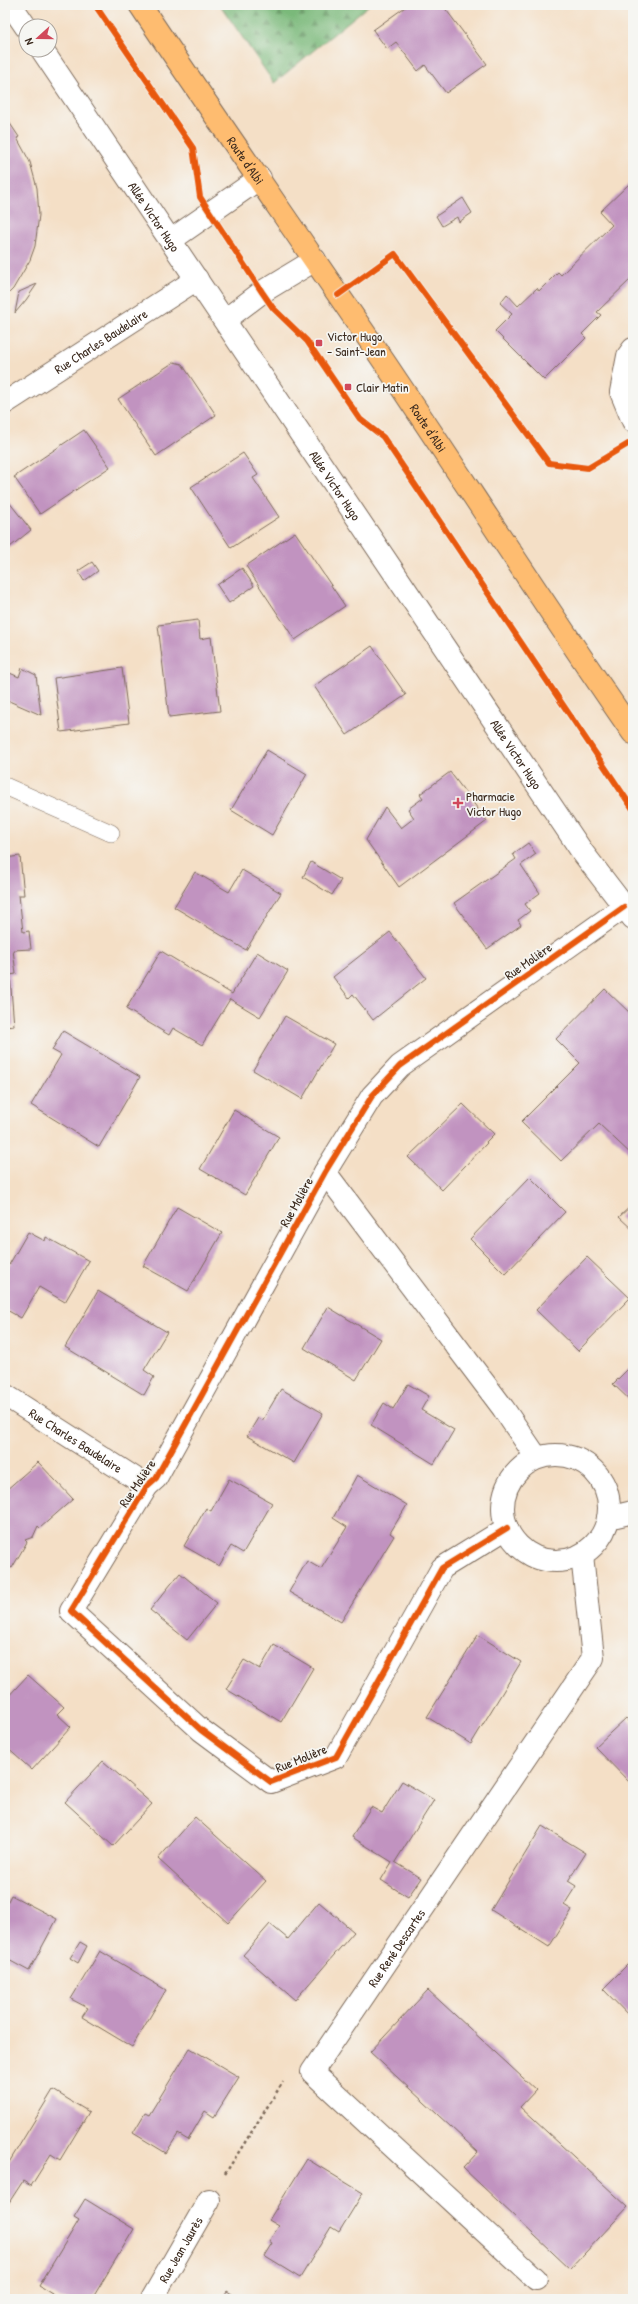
<svg xmlns="http://www.w3.org/2000/svg" width="638" height="2304" font-family="'Patrick Hand',sans-serif">
	<style>
		.forest { fill: url(#forest-firs); stroke: #5a724c }
		.building { fill: #c193c0 }
		.lines { fill: none; stroke-linecap: round; stroke-linejoin: round }
		.service-casing { stroke: #7c6959; stroke-width: 18 }
		.minor-casing { stroke: #7c6959; stroke-width: 24 }
		.primary-casing { stroke: #7c6959; stroke-width: 24 }
		.path { stroke: #7c6959; stroke-width: 2.5; stroke-dasharray: 3 3; stroke-linecap: butt }
		.service { stroke: #fff; stroke-width: 17 }
		.minor { stroke: #fff; stroke-width: 22 }
		.primary { stroke: #febc70; stroke-width: 22 }
		.cycleway-casing { stroke: #f6f6f2; stroke-width: 8 }
		.cycleway { stroke: #e8590c; stroke-width: 6 }
		.poi-dot { fill: #d1495b; stroke: #f6f6f2; stroke-width: 1.5 }
		.labels { text-anchor: middle; dominant-baseline: central; stroke-width: 3.5; stroke-linejoin: round; paint-order: stroke }
		.street-label { font-size: 13px; fill: #3b2a1e; stroke: #f6f6f2 }
		.poi-label { font-size: 13px; fill: #3b2a1e; stroke: #f6f6f2; text-anchor: start }
	</style>
	<defs>
		<pattern id="forest-firs" width="22" height="20" patternUnits="userSpaceOnUse"><rect width="22" height="20" fill="#7ab97a"/><path d="M5 1l3.5 6h-7zM16 11l3.5 6h-7z" fill="#659763"/></pattern>
	</defs>
	<rect width="100%" height="100%" fill="#f6f6f2"/>
	<filter id="ink" filterUnits="userSpaceOnUse"><feTurbulence type="fractalNoise" baseFrequency=".025" numOctaves="2"/><feDisplacementMap in="SourceGraphic" scale="8" xChannelSelector="R" yChannelSelector="G"/><feConvolveMatrix kernelMatrix="1 2 1 2 8 2 1 2 1" color-interpolation-filters="sRGB"/></filter>
	<filter id="wash" filterUnits="userSpaceOnUse"><feTurbulence type="fractalNoise" baseFrequency=".012" numOctaves="4" result="noise"/><feDisplacementMap in="SourceGraphic" scale="16" xChannelSelector="R" yChannelSelector="G"/><feGaussianBlur stdDeviation="0.9" result="paint"/><feColorMatrix in="noise" values="0 0 0 0 0 0 0 0 0 0 0 0 0 0 0 0 0 1.4 0 .05"/><feComposite in="paint" operator="in"/></filter>
	<g filter="url(#wash)">
		<rect width="100%" height="100%" fill="#f4dfc6"/>
		<path class="forest" d="M220 5H369L274 83Z"/>
		<g id="blocks">
			<path class="building" d="M408 5H447L444 7 487 64 446 93 425 65 418 71 396 42 387 49 373 30Z
				M5 116 19 137 17 138 30 162 37 188 39 215 35 246 30 260 13 289 5 297Z
				M629 184 633 188V277L597 312 601 315 582 334 586 338 544 380 495 331 512 314 500 303 507 294 518 306 537 288 539 291 558 272 561 275 612 225 600 212Z
				M463 198 472 213 459 222 457 217 442 226 436 216Z
				M37 284 26 300 15 313 19 292Z
				M174 362 182 364 216 415 156 456 118 399Z
				M84 430 110 467 40 514 14 477Z
				M243 453 258 475 253 478 279 517 231 548 191 487Z
				M5 497 31 530 5 551Z
				M295 532 345 606 295 640 246 566Z
				M92 562 98 571 84 581 78 571Z
				M242 568 254 586 229 603 217 585Z
				M198 620 200 639 211 637 220 711 169 717 158 625Z
				M372 646 406 695 347 735 314 686Z
				M22 668 36 675 41 715 9 701 5 710V671L19 677Z
				M122 668 129 723 61 732 54 678Z
				M267 750 307 774 272 835 231 810Z
				M450 772 487 821 399 887 366 840 385 807 401 828 414 818 408 809 423 798 420 794Z
				M528 843 536 854 521 865 540 893 525 904 530 911 518 920 521 925 487 949 454 903 516 859 513 854Z
				M20 856 24 895H19L23 932 29 931 31 949 13 950 16 974 10 975 14 1026 5 1027V858Z
				M311 862 341 880 332 895 303 877Z
				M242 870 281 893 246 950 174 907 195 872 229 892Z
				M390 932 426 978 373 1020 353 994 349 998 333 977Z
				M161 951 232 994 257 952 288 971 260 1017 230 999 202 1045 173 1028 169 1035 126 1009Z
				M605 989 633 1016V1156L599 1124 561 1161 521 1122 580 1063 556 1039Z
				M285 1016 334 1044 302 1099 253 1070Z
				M63 1031 140 1077 99 1147 31 1105 61 1055 52 1050Z
				M463 1104 494 1134 486 1142 487 1143 442 1190 408 1157Z
				M234 1110 279 1137 245 1195 200 1169Z
				M530 1177 565 1212 505 1274 470 1239Z
				M633 1204V1230L619 1217Z
				M177 1207 222 1233 188 1291 143 1266Z
				M28 1232 45 1241 46 1237 89 1261 65 1302 39 1287 21 1318 5 1309V1262L9 1265Z
				M587 1257 630 1298 578 1351 536 1310Z
				M98 1291 167 1332 144 1370 154 1377 144 1395 65 1347Z
				M328 1307 381 1339 356 1380 304 1348Z
				M633 1364V1403L613 1384Z
				M408 1384 429 1396 421 1410 454 1430 434 1464 371 1425 384 1403 393 1409Z
				M281 1389 323 1413 294 1463 247 1436 258 1418 262 1421Z
				M38 1462 73 1499 40 1528 38 1526 33 1537 25 1540 27 1542 12 1568 5 1564V1491Z
				M357 1475 407 1505 390 1533 394 1536 341 1622 289 1592 307 1561 321 1569 347 1527 333 1518Z
				M229 1479 272 1503 243 1553 231 1546 219 1566 184 1546 206 1508 211 1511Z
				M180 1573 217 1603 187 1640 150 1610Z
				M478 1635 521 1662 471 1744 427 1717Z
				M274 1645 313 1668 281 1722 226 1689 244 1660 260 1669Z
				M28 1675 64 1707 57 1714 71 1727 32 1770 5 1746V1700Z
				M626 1718 633 1725V1786L595 1747Z
				M103 1761 152 1804 113 1846 65 1802Z
				M402 1781 434 1800 395 1862 421 1878 408 1897 381 1880 392 1862 352 1837 371 1807 382 1813Z
				M195 1817 266 1881 228 1923 158 1859Z
				M542 1826 586 1853 568 1881 576 1886 564 1905 572 1910 549 1947 491 1910Z
				M11 1895 57 1919 29 1971 5 1958V1902L7 1903Z
				M319 1902 354 1932 295 2000 243 1955 270 1924 288 1939Z
				M80 1942 87 1946 78 1963 70 1958Z
				M100 1951 166 1990 132 2047 82 2017 88 2008 71 1999Z
				M633 1959V2020L603 1989Z
				M428 1990 536 2090 520 2107 628 2207 570 2269 463 2168 478 2152 370 2052Z
				M190 2048 239 2077 214 2117 205 2111 188 2140 178 2134 166 2153 133 2133 145 2113 149 2115Z
				M53 2090 89 2112 60 2160 51 2154 31 2186 23 2181 8 2204 5 2202V2169Z
				M307 2159 363 2193 339 2232 331 2227 300 2278 264 2256 272 2243 269 2241 279 2226 269 2220Z
				M85 2199 134 2229 92 2299H60L39 2286 79 2220 74 2217Z
				M227 2291 240 2299H222Z"/>
		</g>
	</g>
	<g filter="url(#ink)">
		<use href="#blocks" fill-opacity="0" stroke="#7c6959" stroke-width="1"/>
		<g class="lines">
			<defs>
				<path id="service" d="M5 786 111 833"/>
				<g id="minor">
					<path d="M11 5 26 27"/>
					<path id="s1" d="M42 50 583 853 633 918"/>
					<path d="M171 240 260 178"/>
					<path d="M225 320 262 292 315 260"/>
					<path d="M633 349 628 356 621 392 633 421"/>
					<path id="s2" d="M5 403 197 279"/>
					<path d="M325 1172 503 1408 537 1458"/>
					<path id="s3" d="M5 1395 147 1486"/>
					<circle cx="556" cy="1508" r="53"/>
					<path d="M608 1518 633 1512"/>
					<path d="M507 1528 442 1568 336 1757 271 1782 201 1730 71 1611 147 1486 156 1478 325 1172 372 1096 400 1066 624 907"/>
					<path id="s4" d="M536 2279 312 2072 593 1658 582 1555"/>
					<path id="s5" d="M152 2299 209 2200"/>
				</g>
				<g id="primary">
					<path id="s6" d="M140 5C221 126 305 245 387 366 469 488 549 612 633 733"/>
				</g>
			</defs>
			<use href="#service" class="service-casing"/>
			<use href="#minor" class="minor-casing"/>
			<use href="#primary" class="primary-casing"/>
			<path class="path" d="M225 2174 283 2082"/>
			<use href="#service" class="service"/>
			<use href="#minor" class="minor"/>
			<use href="#primary" class="primary"/>
			<defs>
				<path id="cycleway" d="M95 5 193 148 200 197 262 292 273 308 307 341 360 419 383 437 633 809
					M338 295 395 254 549 463 588 468 633 441
					M507 1528 442 1568 336 1757 271 1782 201 1730 71 1611 147 1486 156 1478 325 1172 372 1096 400 1066 624 907"/>
			</defs>
			<use href="#cycleway" class="cycleway-casing"/>
			<use href="#cycleway" class="cycleway"/>
		</g>
	</g>
	<g class="poi-dot">
		<rect x="315" y="339" width="8" height="8" rx="2"/>
		<rect x="344" y="383" width="8" height="8" rx="2"/>
		<path d="M456 797h4v4h4v4h-4v4h-4v-4h-4v-4h4z"/>
	</g>
	<g class="labels">
		<g class="street-label">
			<text stroke="none"><textPath href="#s6" startOffset="188">Route d'Albi</textPath></text>
			<text stroke="none"><textPath href="#s1" startOffset="201">Allée Victor Hugo</textPath></text>
			<text stroke="none"><textPath href="#s2" startOffset="114">Rue Charles Baudelaire</textPath></text>
			<text stroke="none"><textPath href="#s6" startOffset="512">Route d'Albi</textPath></text>
			<text stroke="none"><textPath href="#s1" startOffset="525">Allée Victor Hugo</textPath></text>
			<text stroke="none"><textPath href="#s1" startOffset="849">Allée Victor Hugo</textPath></text>
			<text transform="translate(528 961) rotate(-35)">Rue Molière</text>
			<text transform="translate(296 1202) rotate(-61)">Rue Molière</text>
			<text stroke="none"><textPath href="#s3" startOffset="84">Rue Charles Baudelaire</textPath></text>
			<text transform="translate(137 1483) rotate(-56)">Rue Molière</text>
			<text transform="translate(301 1758) rotate(-22)">Rue Molière</text>
			<text stroke="none"><textPath href="#s4" startOffset="455">Rue René Descartes</textPath></text>
			<text stroke="none"><textPath href="#s5" startOffset="57">Rue Jean Jaurès</textPath></text>
		</g>
		<g class="poi-label">
			<text x="327" y="336">Victor Hugo<tspan x="327" dy="15">- Saint-Jean</tspan></text>
			<text x="356" y="387">Clair Matin</text>
			<text x="466" y="796">Pharmacie<tspan x="466" dy="15">Victor Hugo</tspan></text>
		</g>
	</g>
	<rect width="638" height="2304" fill="none" stroke="#f6f6f2" stroke-width="20"/>
	<g transform="translate(38 38) rotate(249)"><circle r="19" fill="#f6f6f2" stroke="#aba49d"/>
	<path d="M0-3L7 15L0 10L-7 15Z" fill="#d1495b"/>
	<text y="-6" font-size="11" font-weight="bold" text-anchor="middle" fill="#3b2a1e">N</text>
	</g>
</svg>
